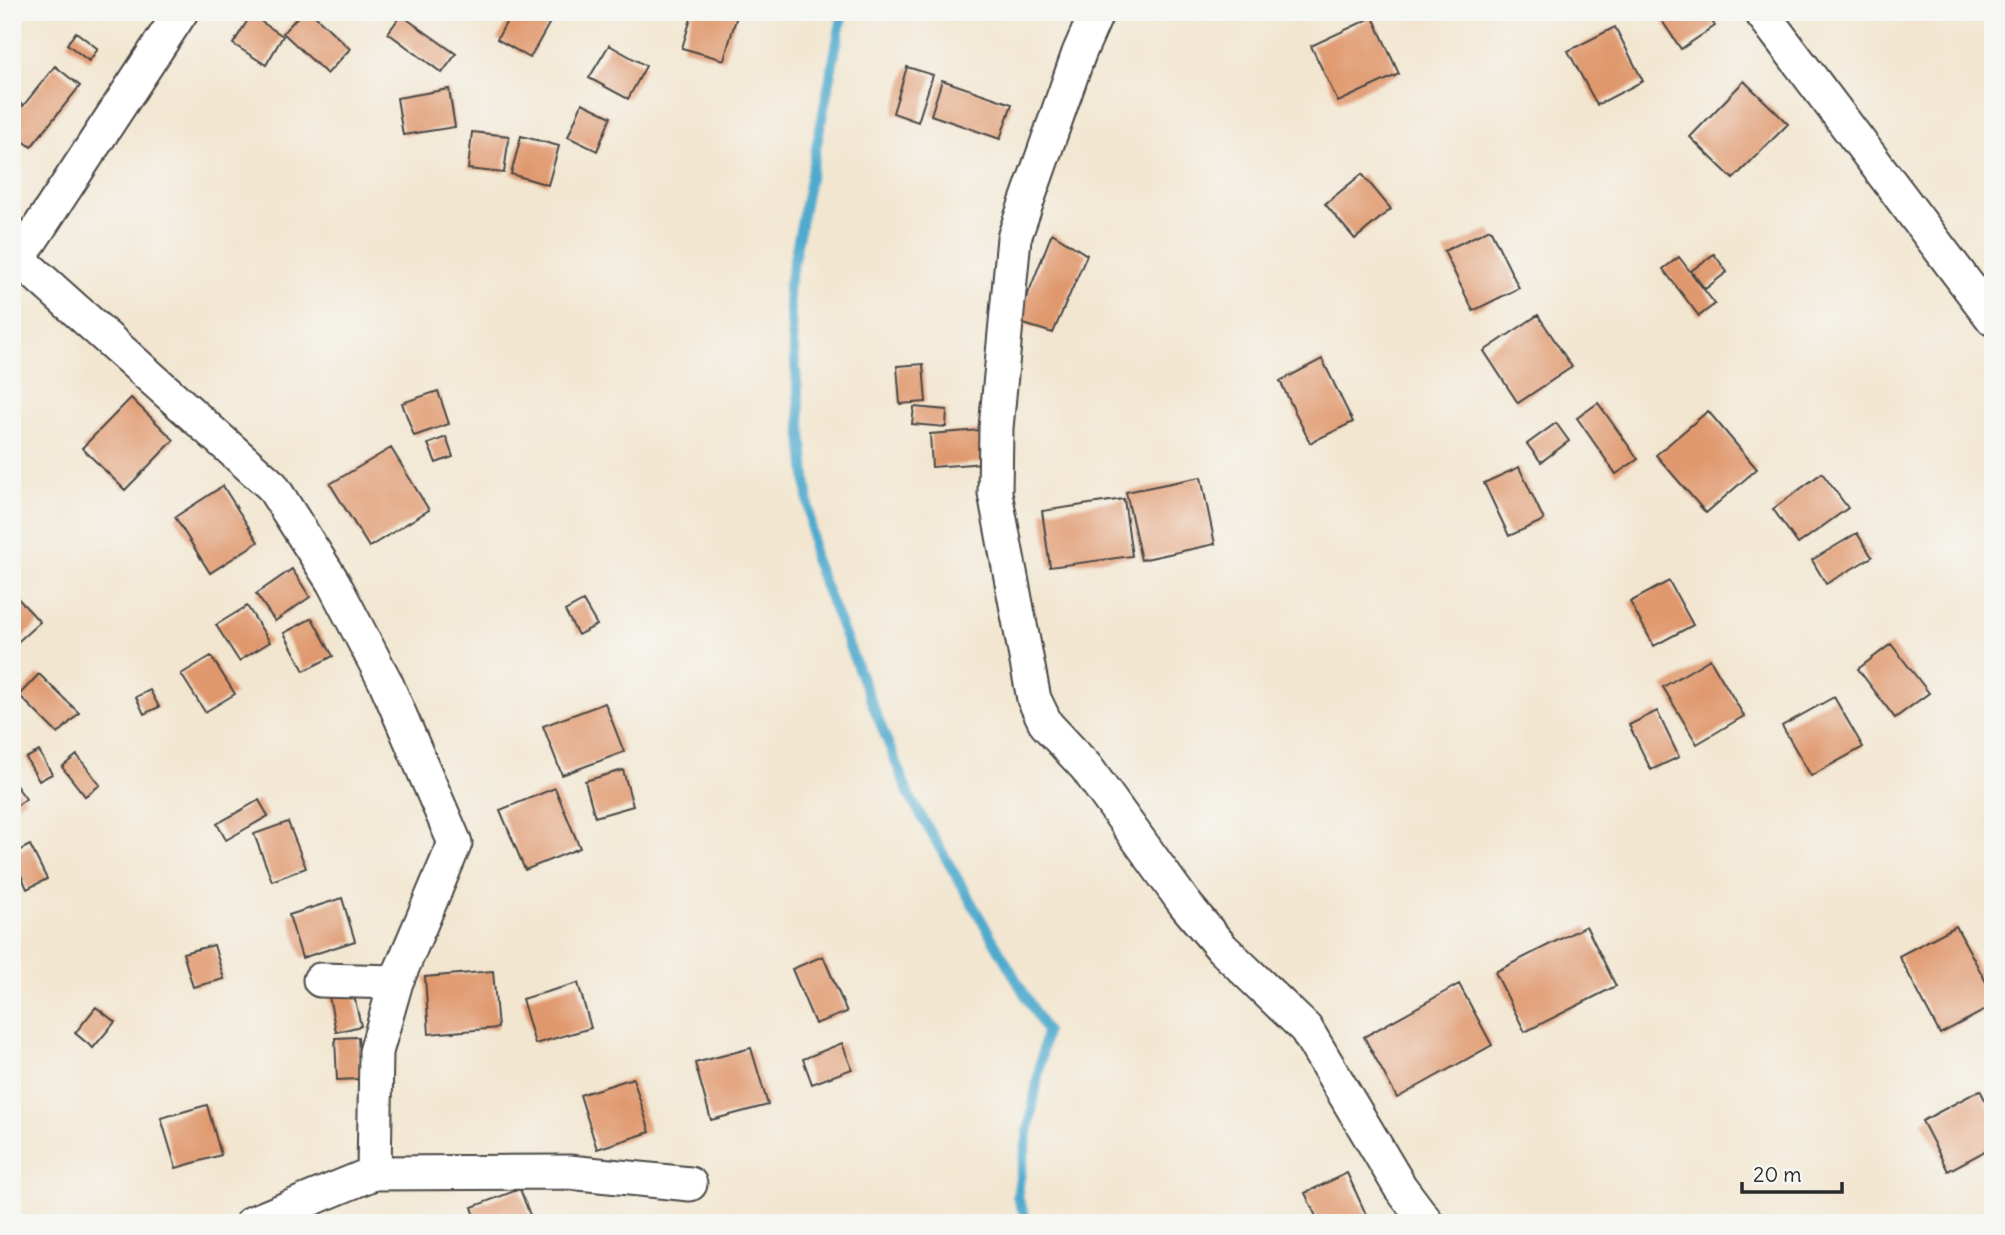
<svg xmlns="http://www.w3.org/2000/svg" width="2005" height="1235" font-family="Delius,sans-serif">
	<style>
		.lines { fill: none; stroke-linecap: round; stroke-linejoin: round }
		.stream { stroke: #4faacd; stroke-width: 10 }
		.building { fill: #e0996e }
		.street-casing { stroke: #494744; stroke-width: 37 }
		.street { stroke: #fff; stroke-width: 33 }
	</style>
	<rect width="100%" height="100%" fill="#f6f6f2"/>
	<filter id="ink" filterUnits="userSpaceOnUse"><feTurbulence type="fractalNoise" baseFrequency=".0143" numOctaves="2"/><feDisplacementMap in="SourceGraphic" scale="14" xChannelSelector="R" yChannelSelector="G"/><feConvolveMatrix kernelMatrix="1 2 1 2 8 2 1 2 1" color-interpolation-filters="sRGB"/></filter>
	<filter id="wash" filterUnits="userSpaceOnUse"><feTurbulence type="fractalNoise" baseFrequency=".00686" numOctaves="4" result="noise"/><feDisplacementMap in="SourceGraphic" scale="28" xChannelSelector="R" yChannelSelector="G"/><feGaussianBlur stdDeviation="1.57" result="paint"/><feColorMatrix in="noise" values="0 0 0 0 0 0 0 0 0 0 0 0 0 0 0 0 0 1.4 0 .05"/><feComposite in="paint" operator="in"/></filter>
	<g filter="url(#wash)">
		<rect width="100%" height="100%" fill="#f2e6d0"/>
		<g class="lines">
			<path class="stream" d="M843 12 788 290 814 559 909 795 1046 1031 1017 1196 1028 1223"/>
		</g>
		<g id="blocks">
			<path class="building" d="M302 12H311L350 49 327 74 283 33Z
				M512 12H528L549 24 530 58 497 39Z
				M693 12H738L724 60 682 48Z
				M1656 12H1706L1715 26 1681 49Z
				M251 15 283 36 266 65 233 44Z
				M401 15 456 54 442 73 388 33Z
				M1373 17 1399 74 1338 102 1311 46Z
				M1615 27 1643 81 1597 105 1568 51Z
				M76 32 98 49 89 61 67 44Z
				M609 45 646 66 628 99 589 78Z
				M55 66 80 86 31 147 12 132V113L20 103 23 106Z
				M907 67 933 75 918 122 893 113Z
				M942 80 1012 104 1000 139 931 115Z
				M1744 81 1788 124 1733 179 1690 137Z
				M449 89 455 127 403 135 397 98Z
				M582 103 611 117 597 151 568 137Z
				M472 132 509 136 504 173 468 169Z
				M521 136 559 146 548 185 511 174Z
				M1362 174 1391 209 1355 239 1325 204Z
				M1490 229 1519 288 1473 311 1444 251Z
				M1052 233 1087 255 1053 333 1017 322Z
				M1714 254 1727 272 1705 289 1691 271Z
				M1679 257 1715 304 1699 316 1663 269Z
				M1538 315 1572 367 1518 403 1484 351Z
				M1322 359 1353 422 1310 443 1280 381Z
				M923 364 926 402 900 404 897 366Z
				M438 391 449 424 414 436 402 403Z
				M131 398 174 440 125 490 82 448Z
				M1598 403 1638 459 1616 474 1577 418Z
				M914 407 947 410 946 427 912 424Z
				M1708 411 1757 469 1706 513 1656 455Z
				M1556 423 1569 441 1541 462 1527 444Z
				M981 430 984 463 932 467 930 434Z
				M446 437 453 457 436 463 428 444Z
				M391 448 429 510 369 547 330 484Z
				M1519 467 1544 520 1509 536 1484 483Z
				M1822 473 1848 508 1798 544 1773 509Z
				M1201 477 1215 544 1141 560 1126 492Z
				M223 486 258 542 210 573 175 517Z
				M1124 499 1132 556 1050 567 1042 511Z
				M1857 533 1872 557 1826 584 1812 560Z
				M292 569 310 597 275 621 256 594Z
				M1669 581 1693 625 1654 646 1630 602Z
				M12 592 40 622 12 647Z
				M583 601 597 625 578 635 565 611Z
				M247 606 270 642 239 661 216 625Z
				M312 618 333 656 304 671 284 633Z
				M1891 644 1929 693 1895 718 1858 669Z
				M211 656 235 694 205 712 181 674Z
				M1710 659 1744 716 1697 744 1663 687Z
				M39 674 79 713 58 734 19 695Z
				M150 690 159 707 144 714 136 697Z
				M1834 697 1863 747 1811 776 1782 726Z
				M605 703 624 752 562 775 543 726Z
				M1657 711 1679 757 1651 770 1629 725Z
				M39 751 52 774 39 781 26 758Z
				M77 755 100 785 85 796 62 767Z
				M623 770 633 806 595 817 585 781Z
				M12 780 26 799 12 809Z
				M555 788 580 848 525 870 500 810Z
				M259 800 268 816 226 840 217 824Z
				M288 822 306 868 272 881 254 834Z
				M30 845 47 879 27 889 12 854Z
				M342 898 355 941 302 958 289 915Z
				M1586 926 1616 986 1525 1032 1495 972Z
				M1956 926 1993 995V1006L1940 1034 1899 956Z
				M214 945 224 979 193 987 183 953Z
				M823 956 847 1012 815 1024 792 969Z
				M493 971 498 1028 429 1034 425 977Z
				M578 983 591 1028 535 1044 522 999Z
				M1459 984 1492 1045 1397 1098 1364 1037Z
				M353 991 361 1026 336 1032 329 996Z
				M96 1007 115 1022 93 1048 75 1033Z
				M358 1037 360 1079 337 1080 335 1038Z
				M842 1043 852 1069 812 1084 803 1059Z
				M751 1048 768 1105 711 1120 695 1063Z
				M633 1078 650 1132 597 1149 580 1095Z
				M1980 1090 1993 1115V1147L1948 1171 1922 1121Z
				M207 1105 221 1155 176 1168 161 1118Z
				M1347 1173 1370 1223H1319L1305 1193Z
				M520 1189 533 1223H477L472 1207Z"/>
		</g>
	</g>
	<g filter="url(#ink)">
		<use href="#blocks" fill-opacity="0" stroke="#494744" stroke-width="2"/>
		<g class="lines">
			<defs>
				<path id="street" d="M1097 12 1079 53 1014 238 996 428 995 493 1034 699 1046 724 1086 767 1185 904 1222 948 1306 1029 1400 1187 1427 1223
					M1761 12 1993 319
					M20 260 272 486 333 582 386 683 455 843 396 982
					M12 269 181 12
					M320 980 396 982 376 1052 374 1173
					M252 1223 374 1173 569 1172 690 1184"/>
			</defs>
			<use href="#street" class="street-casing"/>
			<use href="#street" class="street"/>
		</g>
	</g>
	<rect width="2005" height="1235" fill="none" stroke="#f6f6f2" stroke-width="42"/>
	<path d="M1742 1182v10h100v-10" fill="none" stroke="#2b2b2b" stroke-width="3.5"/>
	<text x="1753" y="1182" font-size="21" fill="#2b2b2b" stroke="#f6f6f2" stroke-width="5" paint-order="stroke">20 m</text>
</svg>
